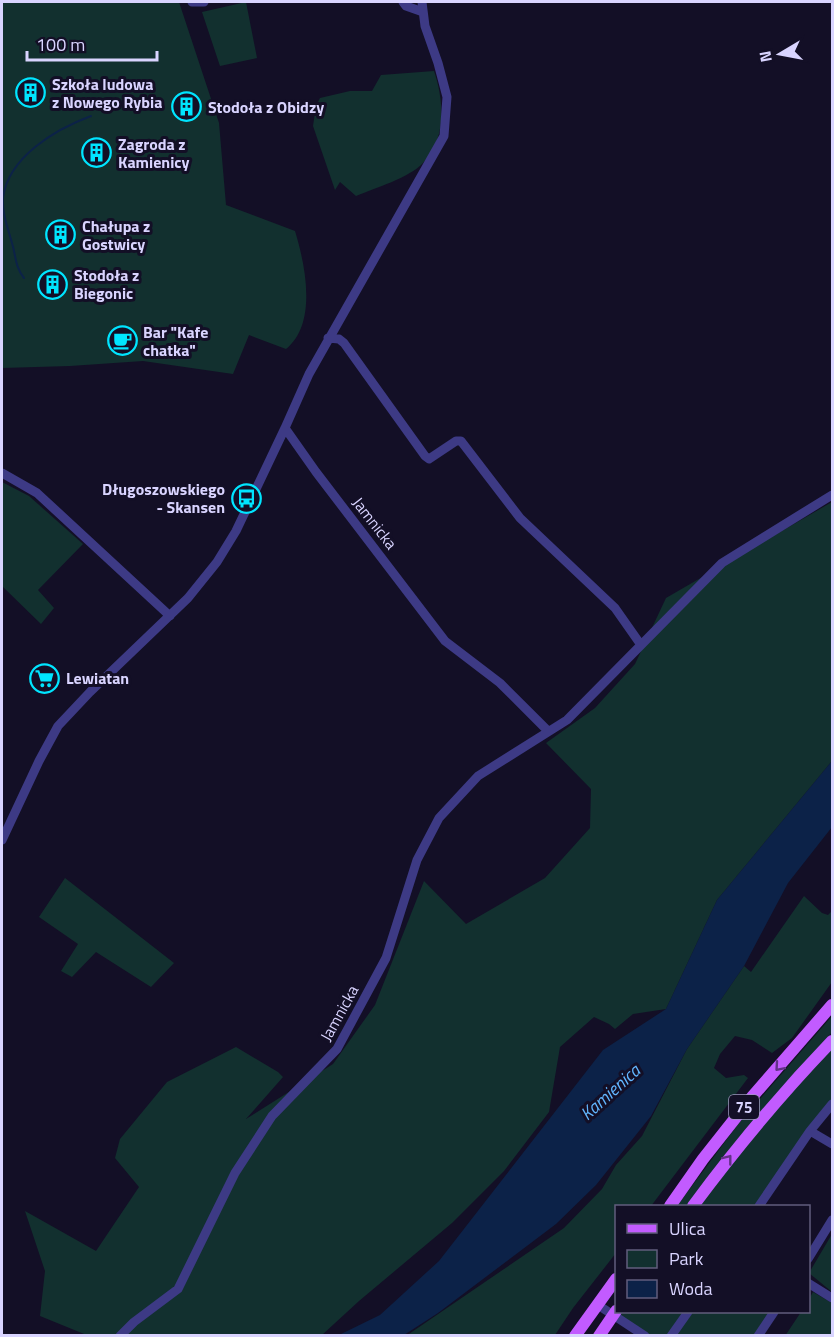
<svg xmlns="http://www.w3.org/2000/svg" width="834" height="1337" font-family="'Titillium Web',sans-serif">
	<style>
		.green { fill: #12302f }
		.water { fill: #0c2248 }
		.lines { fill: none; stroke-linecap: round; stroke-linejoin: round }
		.stream { stroke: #0c2248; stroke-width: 2 }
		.minor { stroke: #3d3a85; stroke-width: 9 }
		.major { stroke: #c25bff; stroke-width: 12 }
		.oneway { stroke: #623188 }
		.labels { text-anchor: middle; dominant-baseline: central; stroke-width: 6; stroke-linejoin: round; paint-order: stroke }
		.shield { fill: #130f26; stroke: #9e99be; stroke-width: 1.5 }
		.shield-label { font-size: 15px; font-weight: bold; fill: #d9d4ff }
		.poi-label { font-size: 16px; font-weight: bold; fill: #d9d4ff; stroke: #130f26; text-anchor: start }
		.street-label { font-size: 16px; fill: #d9d4ff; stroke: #130f26 }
		.water-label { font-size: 18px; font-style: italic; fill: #62b6ff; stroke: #130f26 }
	</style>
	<rect width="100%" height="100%" fill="#130f26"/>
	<path class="green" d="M2 2H179L219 123 226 205 295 231C305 264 318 323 286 349L249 335 233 374 143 361 70 366 2 368Z
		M246 2 257 58 220 66 202 12Z
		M434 71C444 101 447 138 423 163 409 178 375 188 356 196L340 182 335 190 313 126 316 106 320 98 350 91H372L381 75Z
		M2 482 29 496 83 544 38 590 54 608 41 624 2 586Z
		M832 502V761L717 900 666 1009 633 1014 615 1029 609 1024 594 1017 560 1047 549 1112 504 1171 452 1223 359 1301 322 1335 89 1336 40 1316 45 1271 25 1211 96 1251 139 1187 115 1158 120 1139 167 1082 236 1047 278 1072 283 1077 246 1119 333 1064 375 1005 424 881 466 924 545 878 590 828 591 789 546 743 595 708 635 664 666 598Z
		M65 878 174 963 151 987 96 952 72 977 61 971 78 944 39 917Z
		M804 896 822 913 828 915 832 911V982L792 1038 772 1053 752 1040 735 1036 720 1054 714 1068 726 1078 744 1075 748 1078 651 1206H616V1253L573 1308 555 1335 406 1336 564 1228 602 1189 616 1165 642 1136 687 1049 744 966 751 972Z
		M832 1016V1032L741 1135 687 1206H677L739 1123Z
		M832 1047V1104L760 1206H694L758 1123Z
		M832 1234V1292L809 1273Z
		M813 1292 832 1303V1335L785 1336 801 1312H808L809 1299Z
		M616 1312H774L758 1336 644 1335Z"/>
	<path class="water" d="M832 761V827L788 883 744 966 687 1049 651 1116 596 1185 556 1224 438 1313 404 1335H339L380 1315 439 1261 603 1050 666 1009 717 900Z"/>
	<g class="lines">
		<path class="stream" d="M24 278C15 267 16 256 12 243 8 228 2 214 3 198 8 157 56 129 91 116"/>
		<path class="minor" d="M192 2H204
			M403 2 406 6 423 12
			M328 338 339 339 344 343 425 456 429 459 456 441H461L520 518 615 608 641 645
			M285 428 316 472 445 641 500 683 548 731
			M2 473 37 493 170 616
			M2 840 39 761 58 726 90 692 188 598 217 562 236 531 285 428 309 374 444 136 447 97 438 63 425 26 422 2
			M810 1131 832 1144
			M759 1206 810 1131 832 1104
			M808 1259 832 1220
			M808 1283 832 1298
			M598 1305 645 1336
			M120 1336 134 1322 178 1289 235 1173 272 1116 337 1049 386 958 417 860 439 818 478 776 567 720 722 563 832 495
			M671 1336 688 1312
			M758 1336 774 1312"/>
		<path class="major" d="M670 1206 703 1159 752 1097 832 1005
			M693 1206C736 1148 782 1093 832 1041
			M575 1336 616 1279
			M599 1336 616 1311"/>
	</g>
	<defs><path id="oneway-chevron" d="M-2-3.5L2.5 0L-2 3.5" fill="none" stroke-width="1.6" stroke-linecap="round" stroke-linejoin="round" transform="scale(1.5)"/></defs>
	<g class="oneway">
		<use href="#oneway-chevron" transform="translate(779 1067) rotate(131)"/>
		<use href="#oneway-chevron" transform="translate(728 1159) rotate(-52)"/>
	</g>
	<defs>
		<symbol id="building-ring" viewBox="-11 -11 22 22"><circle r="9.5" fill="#130f26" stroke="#00e5ff" stroke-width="1.5"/><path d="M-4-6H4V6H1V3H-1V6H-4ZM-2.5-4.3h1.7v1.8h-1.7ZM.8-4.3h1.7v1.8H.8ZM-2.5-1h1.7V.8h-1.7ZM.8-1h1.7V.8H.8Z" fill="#00e5ff"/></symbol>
		<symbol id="cafe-ring" viewBox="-11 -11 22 22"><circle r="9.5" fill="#130f26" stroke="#00e5ff" stroke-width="1.5"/><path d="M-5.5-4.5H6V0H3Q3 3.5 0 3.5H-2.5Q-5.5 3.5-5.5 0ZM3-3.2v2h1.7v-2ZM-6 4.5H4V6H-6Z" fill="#00e5ff"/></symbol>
		<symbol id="bus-ring" viewBox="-11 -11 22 22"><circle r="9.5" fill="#130f26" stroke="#00e5ff" stroke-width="1.5"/><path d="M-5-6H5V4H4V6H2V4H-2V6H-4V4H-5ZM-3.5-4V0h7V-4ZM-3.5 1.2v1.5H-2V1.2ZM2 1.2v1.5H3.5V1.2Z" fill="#00e5ff"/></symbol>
		<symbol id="supermarket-ring" viewBox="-11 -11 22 22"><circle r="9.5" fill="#130f26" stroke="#00e5ff" stroke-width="1.5"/><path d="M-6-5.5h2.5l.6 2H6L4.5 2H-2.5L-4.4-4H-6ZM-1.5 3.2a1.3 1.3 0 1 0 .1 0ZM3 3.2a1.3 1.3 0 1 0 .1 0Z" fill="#00e5ff"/></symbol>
	</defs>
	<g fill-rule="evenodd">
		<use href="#building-ring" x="14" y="76" width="33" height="33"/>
		<use href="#building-ring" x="170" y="90" width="33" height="33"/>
		<use href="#building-ring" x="80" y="136" width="33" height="33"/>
		<use href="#building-ring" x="44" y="218" width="33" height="33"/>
		<use href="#building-ring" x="36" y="268" width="33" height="33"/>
		<use href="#cafe-ring" x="106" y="324" width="33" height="33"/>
		<use href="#bus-ring" x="230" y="482" width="33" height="33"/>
		<use href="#supermarket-ring" x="28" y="662" width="33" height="33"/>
	</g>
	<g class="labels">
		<rect class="shield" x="729" y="1095" width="30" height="24" rx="4.5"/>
		<g class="shield-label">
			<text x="744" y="1107">75</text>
		</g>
		<g class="poi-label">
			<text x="52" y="84">Szkoła ludowa<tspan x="52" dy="18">z Nowego Rybia</tspan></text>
			<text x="208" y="107">Stodoła z Obidzy</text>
			<text x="118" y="144">Zagroda z<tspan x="118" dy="18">Kamienicy</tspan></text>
			<text x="82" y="226">Chałupa z<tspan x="82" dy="18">Gostwicy</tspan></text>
			<text x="74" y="275">Stodoła z<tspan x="74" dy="18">Biegonic</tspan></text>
			<text x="143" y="332">Bar "Kafe<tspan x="143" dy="18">chatka"</tspan></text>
			<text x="225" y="489" text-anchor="end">Długoszowskiego<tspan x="225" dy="18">- Skansen</tspan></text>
			<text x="66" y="678">Lewiatan</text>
		</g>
		<g class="street-label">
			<text transform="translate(375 523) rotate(52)">Jamnicka</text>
			<text transform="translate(339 1013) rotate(-61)">Jamnicka</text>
		</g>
		<g class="water-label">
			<text transform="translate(610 1092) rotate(-42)">Kamienica</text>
		</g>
	</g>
	<rect width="834" height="1337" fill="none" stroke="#d9d4ff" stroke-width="6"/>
	<rect x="615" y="1205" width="195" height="108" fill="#130f26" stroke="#625e7d" stroke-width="1.5"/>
	<rect x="627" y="1224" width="30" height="9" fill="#c25bff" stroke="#625e7d" stroke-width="1.5"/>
	<text x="669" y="1235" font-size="18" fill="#d9d4ff">Ulica</text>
	<rect x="627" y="1250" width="30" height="18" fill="#12302f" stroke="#625e7d" stroke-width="1.5"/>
	<text x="669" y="1265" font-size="18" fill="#d9d4ff">Park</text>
	<rect x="627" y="1280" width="30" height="18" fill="#0c2248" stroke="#625e7d" stroke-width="1.5"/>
	<text x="669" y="1295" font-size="18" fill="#d9d4ff">Woda</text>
	<g transform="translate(780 54) rotate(260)" stroke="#130f26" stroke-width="4.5" paint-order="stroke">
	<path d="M0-4.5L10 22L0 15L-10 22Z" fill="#d9d4ff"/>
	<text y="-9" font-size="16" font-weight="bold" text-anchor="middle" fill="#d9d4ff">N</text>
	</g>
	<path d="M27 51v9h130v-9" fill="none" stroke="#d9d4ff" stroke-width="3"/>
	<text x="36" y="51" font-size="18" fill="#d9d4ff" stroke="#130f26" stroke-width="4.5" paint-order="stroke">100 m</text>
</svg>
